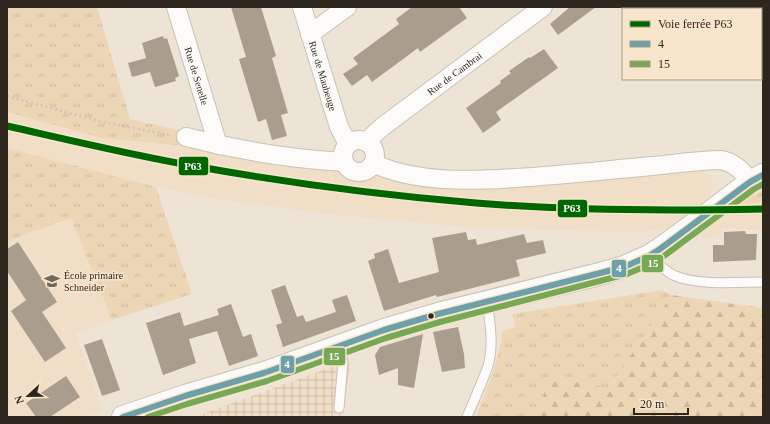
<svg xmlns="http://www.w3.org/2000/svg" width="770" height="424" font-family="Georgia,serif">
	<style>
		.built { fill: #f0dec7 }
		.industrial { fill: url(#industrial-grid) }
		.grass { fill: url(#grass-tufts) }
		.forest { fill: url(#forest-firs) }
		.building { fill: #a99e8e }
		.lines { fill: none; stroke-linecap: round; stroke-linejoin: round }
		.service-casing { stroke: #c9c1b6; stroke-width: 11 }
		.minor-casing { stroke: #c9c1b6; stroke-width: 20 }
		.tertiary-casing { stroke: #c9c1b6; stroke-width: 24 }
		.path { stroke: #cac6c1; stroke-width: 2.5; stroke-dasharray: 2 3; stroke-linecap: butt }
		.service { stroke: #fcfbf9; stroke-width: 9 }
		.minor { stroke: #fcfbf9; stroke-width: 18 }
		.tertiary { stroke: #fcfbf9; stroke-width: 22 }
		.bus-1-casing { stroke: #f8e6cc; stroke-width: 9 }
		.bus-2-casing { stroke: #f8e6cc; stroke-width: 9 }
		.bus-1 { stroke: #6ea0a9; stroke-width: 6 }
		.bus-2 { stroke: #77a856; stroke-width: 6 }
		.rail-1-casing { stroke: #f8e6cc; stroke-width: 10 }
		.rail-1 { stroke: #060; stroke-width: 7 }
		.bus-dot { fill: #2d261d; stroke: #f8e6cc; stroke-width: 1.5 }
		.labels { text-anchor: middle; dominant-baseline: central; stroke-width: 3; stroke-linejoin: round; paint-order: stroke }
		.street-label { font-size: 10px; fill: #2d261d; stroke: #f8e6cc }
		.poi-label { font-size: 10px; fill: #2d261d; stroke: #f8e6cc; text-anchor: start }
		.line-badge { stroke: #f8e6cc; stroke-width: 1.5 }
		.badge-label { font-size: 11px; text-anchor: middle; font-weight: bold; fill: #fff }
	</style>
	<defs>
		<pattern id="industrial-grid" width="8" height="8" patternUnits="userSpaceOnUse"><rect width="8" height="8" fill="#f0dec7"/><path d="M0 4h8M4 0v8" fill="none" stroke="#cebeaa"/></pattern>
		<pattern id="grass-tufts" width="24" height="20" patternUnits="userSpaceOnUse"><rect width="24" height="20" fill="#ecd6b6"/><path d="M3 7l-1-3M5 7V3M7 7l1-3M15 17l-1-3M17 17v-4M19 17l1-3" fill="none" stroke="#cbb89c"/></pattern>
		<pattern id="forest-firs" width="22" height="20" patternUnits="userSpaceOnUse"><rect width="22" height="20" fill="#ecd6b6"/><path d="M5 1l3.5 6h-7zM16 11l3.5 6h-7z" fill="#cbb89c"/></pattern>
	</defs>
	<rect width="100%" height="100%" fill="#eee4d6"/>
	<path class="built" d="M7 100 231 153 390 178 701 169 713 179V189L709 199 750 200 763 194V231L721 228V237L703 238 706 227 687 226 636 232 555 230 465 227 336 215 209 198 7 152Z
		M71 218 112 320 76 334 103 411 86 417H7V241Z"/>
	<path class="industrial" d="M350 361 343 417H194L326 369Z"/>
	<path class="grass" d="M7 7H97L130 119 192 133 187 146 102 138 7 112Z
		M7 148 156 187 192 294 112 320 71 218 7 241Z
		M763 191V202L735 205 760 192Z
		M662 290 672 295 608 389 546 377 541 417H476C486 391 500 358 502 331L516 327 512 314Z"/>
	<path class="forest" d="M672 295 763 308V417H541L546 377 608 388Z"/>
	<path class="building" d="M231 7H261L276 56 272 58 288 113 281 115 287 136 272 140 266 119 258 122 239 59 246 57Z
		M412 7H459L467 18 420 52 418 48 372 82 367 75 352 86 343 74 358 64 353 58 399 24 396 19Z
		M570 7H596L558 35 550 24Z
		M163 36 164 39 167 38 179 76 175 78 176 81 155 87 150 72 132 77 128 63 146 58 142 43Z
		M544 49 558 68 496 112 501 120 483 133 466 108 501 83 500 81 511 73 509 71 529 57 530 58Z
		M745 231 746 234H757L756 260 713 262V245H724V232Z
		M466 232 468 240 476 239 477 245 524 234 527 243 543 240 546 253 516 260 520 276 437 297 436 295 384 311 368 261 375 258 374 254 388 249 399 283 439 272 432 238Z
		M18 242 57 302 42 312 66 348 45 362 11 311 26 300 7 271V249Z
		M285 285 297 317 303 315 306 322 336 312 332 300 347 295 356 321 283 347 276 325 282 323 271 290Z
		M231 304 243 337 251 334 258 356 229 366 217 331 189 339 196 363 163 375 146 323 180 312 184 326 219 315 217 309Z
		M458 327 464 354 465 368 442 372 433 332Z
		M423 334 414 388 398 385V368L379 375 375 355 380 347Z
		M102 339 120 390 102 396 84 345Z
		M66 376 80 397 50 417H36L26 403Z"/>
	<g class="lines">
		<defs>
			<path id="service" d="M649 256C657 263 664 270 673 275 697 286 737 282 763 282
				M339 408 343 362 340 346
				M467 417C474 400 482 383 488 366 494 345 490 322 487 301"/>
			<g id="minor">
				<path id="s1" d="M176 7 218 145"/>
				<path id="s2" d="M302 7 339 127 348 144"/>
				<path d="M310 34 347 7"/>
				<path d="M186 137C237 150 291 159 344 162"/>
				<circle cx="359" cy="156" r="16"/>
				<path id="s3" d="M366 142 382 127 543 7"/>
				<path d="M373 163C414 183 471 181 516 178 562 175 607 170 652 166 675 164 699 160 722 160 735 163 743 171 750 182"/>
			</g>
			<path id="tertiary" d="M123 417 185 396 264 373 384 330 438 314 596 275 624 267 649 256 660 249 700 220 750 182 763 175"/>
		</defs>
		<use href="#service" class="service-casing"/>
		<use href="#minor" class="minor-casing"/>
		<use href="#tertiary" class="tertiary-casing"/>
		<path class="path" d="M7 96 102 122 169 135"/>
		<use href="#service" class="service"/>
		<use href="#minor" class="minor"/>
		<use href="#tertiary" class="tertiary"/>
		<defs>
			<path id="bus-1" d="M123 417 185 396 264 373 384 330 438 314 624 267 649 256 660 249 750 182 763 175"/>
			<path id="bus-2" d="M148 417 187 404 267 381 386 338 440 322 627 274 653 263 664 256 754 189 763 184"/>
		</defs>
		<use href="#bus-1" class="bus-1-casing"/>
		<use href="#bus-2" class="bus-2-casing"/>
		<use href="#bus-1" class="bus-1"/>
		<use href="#bus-2" class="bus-2"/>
		<defs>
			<path id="rail-1" d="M7 126C69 140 131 155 194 166 288 183 381 195 476 203 571 211 667 211 763 209"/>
		</defs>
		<use href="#rail-1" class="rail-1-casing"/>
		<use href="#rail-1" class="rail-1"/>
	</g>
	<defs>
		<symbol id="school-bare" viewBox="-9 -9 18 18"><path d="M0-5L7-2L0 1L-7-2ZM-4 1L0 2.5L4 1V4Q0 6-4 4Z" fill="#71685e" stroke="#f8e6cc" stroke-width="2.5" paint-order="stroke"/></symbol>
	</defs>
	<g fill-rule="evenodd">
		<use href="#school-bare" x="41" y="270" width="22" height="22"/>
	</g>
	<circle class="bus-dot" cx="431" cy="316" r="3.5"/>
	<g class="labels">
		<g class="street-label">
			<text stroke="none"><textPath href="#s3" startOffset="112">Rue de Cambrai</textPath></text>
			<text stroke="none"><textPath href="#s1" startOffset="72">Rue de Senelle</textPath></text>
			<text stroke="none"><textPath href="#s2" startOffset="72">Rue de Maubeuge</textPath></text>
		</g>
		<g class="poi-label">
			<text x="64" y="275">École primaire<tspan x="64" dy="12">Schneider</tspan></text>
		</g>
	</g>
	<g class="line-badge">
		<rect x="178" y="156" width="31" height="20" rx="4" fill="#060"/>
		<rect x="557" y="199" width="31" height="19" rx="4" fill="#060"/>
		<rect x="641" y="254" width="23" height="19" rx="4" fill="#77a856"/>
		<rect x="611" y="259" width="16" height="19" rx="4" fill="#6ea0a9"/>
		<rect x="323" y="347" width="23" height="19" rx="4" fill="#77a856"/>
		<rect x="280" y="355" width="15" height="19" rx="4" fill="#6ea0a9"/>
	</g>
	<g class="badge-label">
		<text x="193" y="170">P63</text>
		<text x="572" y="212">P63</text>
		<text x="653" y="267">15</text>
		<text x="619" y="272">4</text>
		<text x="334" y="360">15</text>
		<text x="287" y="368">4</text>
	</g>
	<rect width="770" height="424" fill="none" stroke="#2d261d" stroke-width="16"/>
	<rect x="622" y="8" width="140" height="72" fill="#f8e6cc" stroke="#a79986"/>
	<rect x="630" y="21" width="20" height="6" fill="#006600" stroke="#a79986"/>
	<text x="658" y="28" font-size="12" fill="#2d261d">Voie ferrée P63</text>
	<rect x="630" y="41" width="20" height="6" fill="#6ea0a9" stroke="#a79986"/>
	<text x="658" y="48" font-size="12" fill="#2d261d">4</text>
	<rect x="630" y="61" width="20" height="6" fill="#77a856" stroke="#a79986"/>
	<text x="658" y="68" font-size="12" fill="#2d261d">15</text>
	<g transform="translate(28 396) rotate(248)" stroke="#f8e6cc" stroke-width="3" paint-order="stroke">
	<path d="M0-3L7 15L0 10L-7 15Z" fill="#2d261d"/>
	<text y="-6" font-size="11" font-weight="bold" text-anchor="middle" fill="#2d261d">N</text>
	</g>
	<path d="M634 408v6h54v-6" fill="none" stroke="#2d261d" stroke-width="2"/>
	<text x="640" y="408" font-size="12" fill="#2d261d" stroke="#f8e6cc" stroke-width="3" paint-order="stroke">20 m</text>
</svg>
